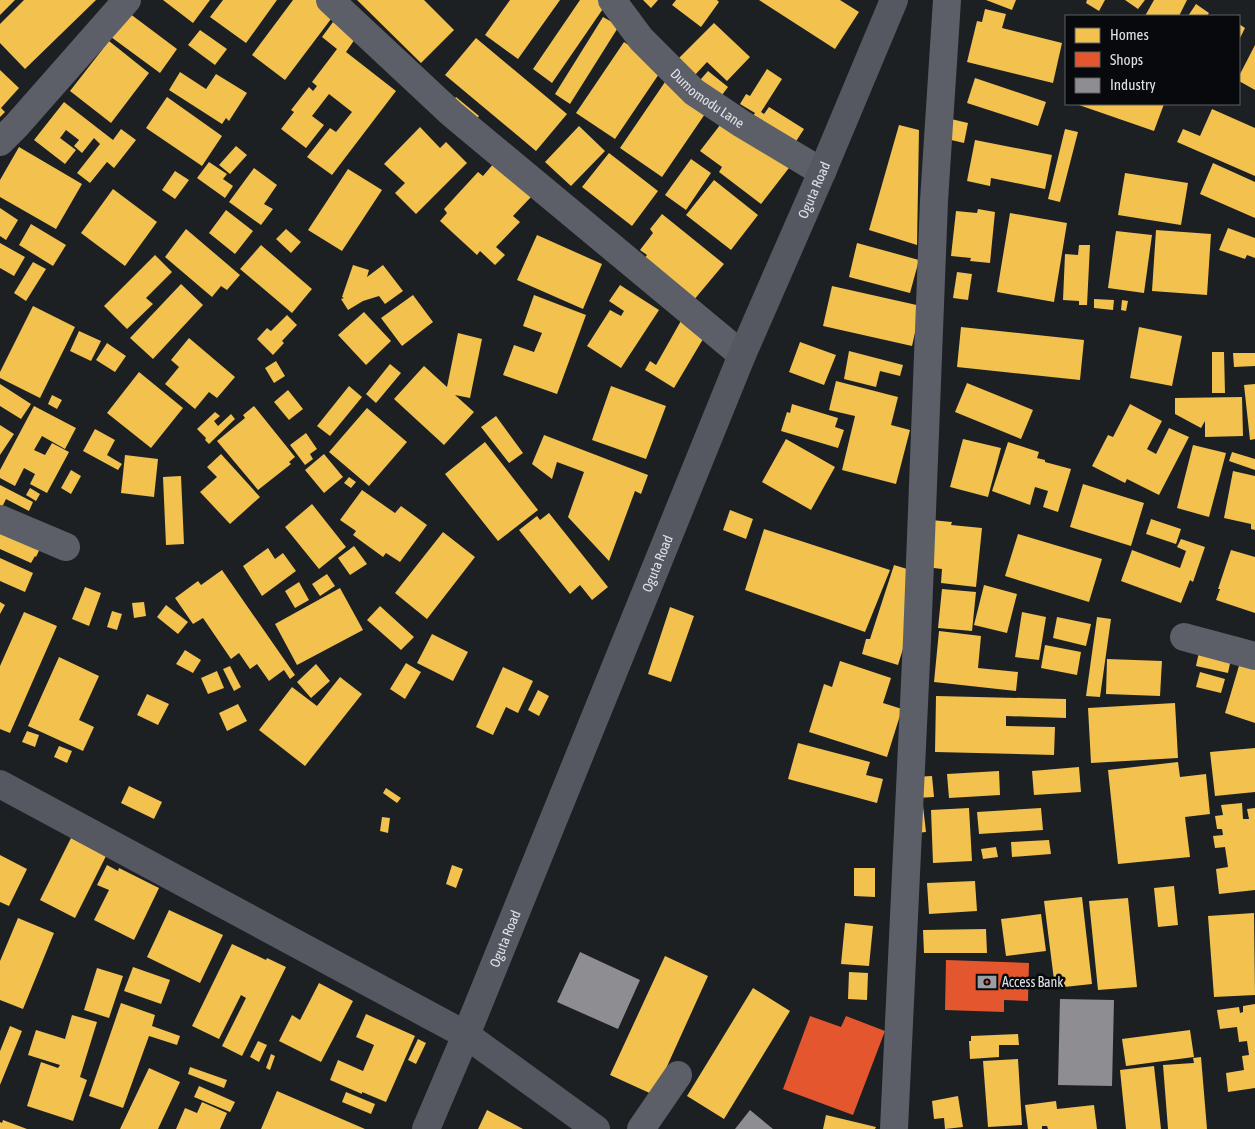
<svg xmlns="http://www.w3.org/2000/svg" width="1255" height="1129" font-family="'Asap Condensed',sans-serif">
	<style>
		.homes { fill: #f2c14e }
		.shops { fill: #e4572e }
		.industry { fill: #8d8d92 }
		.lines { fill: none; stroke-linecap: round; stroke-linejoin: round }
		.street { stroke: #5d5f68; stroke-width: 28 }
		.secondary { stroke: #555861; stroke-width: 28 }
		.labels { text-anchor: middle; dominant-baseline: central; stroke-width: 5; stroke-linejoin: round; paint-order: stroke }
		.street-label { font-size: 14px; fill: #dde2e6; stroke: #07090c }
		.poi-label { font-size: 14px; fill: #dde2e6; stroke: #07090c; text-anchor: start }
	</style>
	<rect width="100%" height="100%" fill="#1c2023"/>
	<path class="homes" d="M0 0H15L0 15Z
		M24 0H96L25 69 0 43V24Z
		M163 0H210L193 23Z
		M223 0H277L246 43 210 17Z
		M293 0H322L337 11 285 80 252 55Z
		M357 0H424L454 30 421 63Z
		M510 0H560L518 59 485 35Z
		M580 0H609L552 83 533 69Z
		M643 0H658L651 8Z
		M676 0H717L719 2 701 27 672 5Z
		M759 0H840L859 12 835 49Z
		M986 0H1016L1012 10Z
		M1087 0H1105L1099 11 1086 3Z
		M1125 0H1145L1138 9Z
		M1154 0H1187L1179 16H1145Z
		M1196 4 1209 13 1207 16H1188Z
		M985 9 1006 14 1002 28 1062 43 1053 83 967 62 977 21 982 22Z
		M129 13 177 49 160 73 111 37Z
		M603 17 619 26 570 104 555 94Z
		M333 22 355 39 346 52 396 91 332 175 307 157 330 128 336 132 352 112 329 94 312 116 324 125 306 148 281 129 294 112 291 110 309 87 313 91 317 86 312 82 337 49 322 37Z
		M714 23 750 57 727 81 707 62 694 76 677 60Z
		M1239 24 1245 28 1239 40Z
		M200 30 227 49 215 65 188 45Z
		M476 38 567 114 536 151 445 75Z
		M109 41 149 73 111 123 70 91Z
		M624 42 663 68 615 139 576 113Z
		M1255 45V90L1239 81V76Z
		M767 69 782 79 761 112 764 114 769 107 804 129 793 146 748 124 755 113 740 104 746 94 750 96Z
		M0 70 19 88 1 108 5 112 0 117Z
		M708 71 728 87 716 103 695 86Z
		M180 72 206 89 216 74 247 93 229 121 226 118 222 124 169 90Z
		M975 78 1046 102 1038 126 967 103Z
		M665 82 707 111 662 177 620 148Z
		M167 97 222 136 202 166 146 128Z
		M456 97 479 116 473 124 450 104Z
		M64 102 113 140 121 129 136 140 114 168 107 162 90 183 77 173 100 144 94 138 82 153 74 146 79 140 66 130 60 138 76 150 65 164 34 140Z
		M1076 104H1164L1154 131Z
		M1212 109 1255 128V176L1177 142 1183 129 1200 136Z
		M727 116 792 164 761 204 719 172 722 167 700 151Z
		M951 119 968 123 964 143 947 139Z
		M899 125 919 130 917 245 869 230Z
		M579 126 605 151 571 186 545 162Z
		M420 127 440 148 446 142 467 163 416 214 395 193 405 183 384 164Z
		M1065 129 1078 132 1060 202 1048 199Z
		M975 140 1052 155 1045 189 991 178 990 186 967 181Z
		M236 146 247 155 230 174 219 165Z
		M19 147 82 184 56 229 0 197V180Z
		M609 153 658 191 632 226 582 187Z
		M691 159 711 173 686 210 665 195Z
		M209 162 227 174 223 179 233 186 225 198 197 178Z
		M494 163 531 197 513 216 520 222 496 247 505 255 495 265 480 251 477 255 440 221 447 213 444 209 478 172 483 176Z
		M1213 163 1255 182V218L1200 194Z
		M254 168 277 185 264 204 273 209 261 225 229 202Z
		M348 169 382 190 342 251 308 230Z
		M175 171 189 180 175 199 162 190Z
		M1125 173 1188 183 1181 225 1118 215Z
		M714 180 758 215 731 250 686 215Z
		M113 189 157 222 125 266 81 233Z
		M0 208 18 220 6 240 0 236Z
		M978 209 995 212 990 263 970 261 971 258 951 256 956 211 977 213Z
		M226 210 253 231 235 254 209 233Z
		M1010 213 1067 223 1054 302 997 292Z
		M662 214 724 264 693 301 643 260 647 255 640 250 653 233 650 229Z
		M31 224 66 245 53 266 19 245Z
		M1228 228 1255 238V258L1247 255 1245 259 1219 250Z
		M186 229 240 275 227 290 221 286 212 297 165 257Z
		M286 229 301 242 291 253 276 239Z
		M1156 230 1211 234 1207 295 1152 291Z
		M1116 231 1152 235 1144 293 1108 288Z
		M537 235 602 264 583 309 517 280Z
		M0 243 25 257 14 276 0 268Z
		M857 243 919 260 910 293 849 277Z
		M261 245 312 289 292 313 240 269Z
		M1079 245H1090L1087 305H1079V301L1063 300 1065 254 1078 255Z
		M155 255 172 272 146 298 153 304 127 329 104 306Z
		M33 262 46 269 26 301 14 293Z
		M353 265 369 270 367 277 383 265 403 291 385 304 379 296 363 301 348 310 341 299 344 298 342 297Z
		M957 272 972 274 968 300 953 298Z
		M181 284 203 305 153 359 130 338Z
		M620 285 659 310 621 368 587 346 610 310 621 316 624 311 609 301Z
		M832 286 921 306 912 346 823 326Z
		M413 295 433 322 402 346 381 318Z
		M534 295 586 315 557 394 503 375 514 345 534 352 542 333 523 326Z
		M1094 299 1114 300 1113 310 1094 308Z
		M1122 300 1128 301 1126 311 1121 310Z
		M33 306 75 327 40 398 0 378V372Z
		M364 312 391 341 366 365 338 335Z
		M287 315 297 325 282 341 284 343 273 355 257 339 267 328 271 331Z
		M682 319 706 334 674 388 645 370 650 361 656 365Z
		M961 327 1084 340 1080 380 957 367Z
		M1139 327 1182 336 1172 386 1130 378Z
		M79 331 101 341 91 361 70 351Z
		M458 333 482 339 470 398 455 395 474 412 444 445 394 399 424 366 447 387Z
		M189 338 235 377 217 398 209 392 195 409 165 384 179 367 171 360Z
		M800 342 836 355 824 385 789 372Z
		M107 343 126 356 115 372 96 360Z
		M849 351 903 365 900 376 880 371 876 387 844 379Z
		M1212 352H1224L1225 393H1212Z
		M1233 353H1255V366L1234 367Z
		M276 361 285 376 274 383 265 368Z
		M390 364 401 373 376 403 366 394Z
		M139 372 183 408 151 448 107 413Z
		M836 381 898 397 891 425 910 430 896 484 842 470 855 416 829 410Z
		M967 383 1033 410 1021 439 955 412Z
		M0 384 31 404 21 419 0 406Z
		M1255 384V439L1250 440 1244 385Z
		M349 386 362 397 330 436 317 426Z
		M611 386 666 406 646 459 592 440Z
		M288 390 303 409 289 420 274 402Z
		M52 395 62 400 57 409 48 404Z
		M1242 397 1243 436 1205 437V421L1201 428 1175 414V398Z
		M792 404 838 418 835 427 844 430 838 448 781 431 787 412 790 413Z
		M1130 404 1162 421 1147 449 1156 454 1169 428 1189 437 1159 495 1127 479 1125 483 1092 466 1108 435 1113 437Z
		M34 406 76 428 65 449 42 436 34 450 45 455 52 443 69 452 47 493 30 484 35 474 24 468 15 486 0 478V470Z
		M254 406 295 457 289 462 291 464 258 490 217 441 245 418 243 415Z
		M367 408 407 442 369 486 329 452Z
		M215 412 220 416 214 421 218 426 231 414 235 419 209 444 205 440 206 438 197 429Z
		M496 416 523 453 509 463 481 427Z
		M0 425 14 434 0 455Z
		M95 429 115 440 107 455 122 464 118 470 83 451Z
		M306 433 317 449 310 454 313 459 305 465 290 445Z
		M544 435 648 475 641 494 635 491 609 561 568 517 584 472 557 462 552 479 532 464Z
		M786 439 835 467 811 510 762 482Z
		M963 439 1001 448 988 497 950 487Z
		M485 442 538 510 498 541 445 474Z
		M1008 442 1039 452 1037 458 1045 460V462L1071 469 1058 512 1043 507 1048 491 1035 487 1030 505 992 491Z
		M1193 445 1226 453 1209 517 1177 508Z
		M1232 452 1255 459V470L1229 461Z
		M221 454 260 497 230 524 200 492 217 477 207 467Z
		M324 454 343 477 324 493 305 470Z
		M125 455 158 459 154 497 121 493Z
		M71 470 81 476 71 494 61 488Z
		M1233 471 1255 476V530L1251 529V524L1224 518Z
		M181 476 184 544 166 545 163 477Z
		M349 477 356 482 351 488 344 483Z
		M1083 484 1144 503 1131 546 1070 527Z
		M0 485 33 502 29 511 6 499 0 511Z
		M30 488 40 494 36 501 26 495Z
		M362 490 395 513 401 506 427 525 400 562 386 553 383 557 353 535 356 531 340 520Z
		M312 504 346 547 319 569 285 527Z
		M730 510 753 519 746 539 723 530Z
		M549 513 608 587 592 600 580 585 570 594 519 530 537 516 540 520Z
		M1151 519 1181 529 1176 544 1146 534Z
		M931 520 952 522 951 525 982 528 976 587 941 583 942 569 926 567Z
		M0 522 43 542 36 557 35 556 31 563 0 549Z
		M764 529 890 570 865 632 745 590Z
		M443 532 475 557 427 619 395 593Z
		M1018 534 1102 559 1089 602 1005 576Z
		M1181 539 1205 547 1193 582 1190 580 1181 603 1121 581 1132 550 1180 568 1186 551 1177 547Z
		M354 546 367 564 350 575 338 558Z
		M268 548 275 559 283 553 296 571 262 596 243 566Z
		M1231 550 1255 557V613L1216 600 1220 589H1218Z
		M0 558 33 573 25 592 0 581Z
		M894 565 917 572 914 613 898 665 862 654 866 639H870Z
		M222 570 295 675 290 679 284 670 269 681 257 664 250 669 239 653 231 659 203 618 193 624 175 598 198 581 201 585Z
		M327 574 335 586 320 596 312 584Z
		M299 582 309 600 295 608 285 591Z
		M984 585 1017 594 1007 633 974 625Z
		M85 587 101 593 89 626 72 619Z
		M340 588 363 630 297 665 275 624Z
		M942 589 976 592 972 631 938 628Z
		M0 602 5 605 0 614Z
		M144 602 146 616 134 618 132 603Z
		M166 605 188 622 178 634 157 617Z
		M380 606 414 637 401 650 367 620Z
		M670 607 694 616 671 682 648 674Z
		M112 611 122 614 117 630 107 627Z
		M24 612 57 626 10 733 0 729V666Z
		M1022 612 1046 617 1039 660 1015 657Z
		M1057 617 1091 624 1086 646 1053 638Z
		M1097 617 1111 619 1100 697 1086 696Z
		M939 631 981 636 978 668 1018 672 1016 691 934 682Z
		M432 634 468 652 453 681 417 663Z
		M1045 645 1081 652 1077 675 1041 668Z
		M1200 647 1232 654 1228 673 1196 666Z
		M185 650 201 660 193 673 176 664Z
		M59 657 99 676 79 720 94 727 83 751 28 726Z
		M1107 659 1162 661 1160 696 1106 694Z
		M1241 659 1255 664V723L1225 713Z
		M840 661 891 678 883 703 902 709 887 757 809 732 824 684 832 687Z
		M406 663 421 672 405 699 390 689Z
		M316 664 330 681 311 698 297 682Z
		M230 666 241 687 234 691 223 669Z
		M503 667 533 681 518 713 506 707 493 735 476 727Z
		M217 671 224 688 208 694 201 678Z
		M1200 672 1225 679 1221 693 1196 687Z
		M340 677 362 694 305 766 259 730 292 687 317 706Z
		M538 690 549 696 539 716 528 710Z
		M147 694 169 704 158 725 137 715Z
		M936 696 1066 699V718L1006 716V726L1055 727 1054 755 935 752Z
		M1175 703 1178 758 1091 763 1088 708Z
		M238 704 247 721 227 731 219 713Z
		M27 731 39 735 35 747 22 742Z
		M798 743 870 762 866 775 883 779 877 803 788 779Z
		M59 746 72 751 67 763 54 757Z
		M1255 748V792L1215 796 1210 752Z
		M1178 762 1180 777 1206 774 1210 814 1185 817 1190 857 1118 864 1108 770Z
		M1079 767 1081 792 1034 795 1032 771Z
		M999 771 1000 795 949 798 947 774Z
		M932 776 934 797 916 798 914 777Z
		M129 786 162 802 154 819 121 803Z
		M386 788 401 798 397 803 383 793Z
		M1242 803 1243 819H1249L1247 809 1255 808V890L1219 894 1216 869 1228 867 1225 847 1215 848 1213 836 1223 835 1222 829H1217L1215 816 1223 815 1221 805Z
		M923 806 926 832 916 833 914 807Z
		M969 808 972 861 933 863 931 810Z
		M1041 808 1043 830 979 834 977 812Z
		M382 817 390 818 388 833 380 831Z
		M71 838 106 856 75 918 40 900Z
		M1049 840 1051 854 1012 857 1011 842Z
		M996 847 998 857 983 859 981 849Z
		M0 855 27 869 9 906 0 902Z
		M107 865 118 871 119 868 159 888 134 940 94 920 109 890 97 885Z
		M452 865 463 869 456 888 446 884Z
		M854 868H875V897L854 896Z
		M975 881 977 911 929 914 927 883Z
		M1174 886 1178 925 1158 927 1154 888Z
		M1082 897 1092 984 1055 988 1044 901Z
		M1128 898 1137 987 1098 990 1089 901Z
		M169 910 223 935 200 983 147 957Z
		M1254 913 1255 995 1214 997 1208 916Z
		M1041 914 1046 951 1006 956 1001 919Z
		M18 918 54 933 23 1009 0 1000V961Z
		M845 923 873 926 869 966 841 964Z
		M986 929 987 953H924L923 930Z
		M232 944 266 960 267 958 286 967 242 1056 222 1046 246 998 241 995 219 1039 192 1026Z
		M665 956 708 976 654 1095 610 1075Z
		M133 967 170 980 161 1004 124 991Z
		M97 968 123 976 109 1018 84 1010Z
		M849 972 868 973 867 1000 848 999Z
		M319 983 353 1001 321 1062 279 1041 292 1015 300 1020Z
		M753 988 790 1011 724 1119 687 1096Z
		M121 1003 155 1015 152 1026 180 1036 177 1045 149 1036 123 1108 89 1096Z
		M1255 1004V1088L1228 1092 1226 1073 1244 1070 1242 1056 1249 1055 1247 1041 1239 1042 1237 1027 1220 1029 1217 1010 1239 1007 1240 1013 1243 1012V1006Z
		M366 1014 415 1036 386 1102 362 1092V1094L330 1080 338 1060 363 1071 374 1045 356 1037Z
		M72 1015 97 1022 80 1077 87 1080 73 1121 27 1106 41 1062 58 1068 60 1065 28 1055 36 1030 65 1039Z
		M10 1026 22 1031 0 1085V1051Z
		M1190 1030 1194 1057 1126 1066 1122 1039Z
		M1018 1034 1019 1045H999V1057L970 1059 969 1041H971V1036Z
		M418 1039 426 1043 416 1064 408 1060Z
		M258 1041 267 1045 259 1062 250 1057Z
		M271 1054 275 1056 270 1070 266 1068Z
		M1201 1057 1207 1129H1168L1163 1065 1194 1063 1193 1058Z
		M1018 1059 1022 1125 988 1127 983 1061Z
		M1154 1066 1161 1129H1126L1120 1070Z
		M190 1067 227 1080 224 1088 188 1074Z
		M149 1068 180 1082 158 1129H120Z
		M199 1086 235 1102 230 1112 194 1097Z
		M277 1091 365 1129H261Z
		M346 1092 375 1104 371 1114 342 1102Z
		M958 1096 963 1127 945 1129 944 1118 934 1119 932 1101Z
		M1056 1101 1057 1109 1094 1105 1097 1129H1048L1047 1126H1042V1129H1028L1025 1105Z
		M202 1102 227 1113 220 1129H176L185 1108 197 1113Z
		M487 1110 523 1129H478Z
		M826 1115 876 1127 875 1129H823Z
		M3 1120 27 1129H0V1122L2 1123Z"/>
	<path class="shops" d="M946 960 1029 963 1028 1001 1004 1000V1012L945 1010Z
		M810 1016 841 1027 846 1016 885 1031 853 1115 783 1089Z"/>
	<path class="industry" d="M580 952 640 980 618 1029 557 1002Z
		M1060 999 1114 1000 1112 1086 1058 1085Z
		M750 1110 773 1129H735Z"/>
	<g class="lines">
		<g class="street">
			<path d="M330 0 452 114 742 355"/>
			<path id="s1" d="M612 0 641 39 694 92 742 124 822 172"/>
			<path d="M0 142 17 125 127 0"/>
			<path d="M0 519 66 547"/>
			<path d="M1184 637 1255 656"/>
			<path d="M641 1129 678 1075"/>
			<path d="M894 1129 917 640 934 201 947 0"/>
		</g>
		<g class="secondary">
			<path d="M0 784 466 1035 596 1129"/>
			<path id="s2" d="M426 1129 466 1035 742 355 822 172 894 0"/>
		</g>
	</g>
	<defs>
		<symbol id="bank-bare" viewBox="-9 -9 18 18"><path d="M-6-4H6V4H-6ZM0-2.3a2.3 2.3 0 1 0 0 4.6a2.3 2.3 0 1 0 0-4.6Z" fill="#999ea2" stroke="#07090c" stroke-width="2.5" paint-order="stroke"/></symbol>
	</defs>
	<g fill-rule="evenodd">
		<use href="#bank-bare" x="973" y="968" width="28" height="28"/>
	</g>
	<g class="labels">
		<g class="street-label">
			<text stroke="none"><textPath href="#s1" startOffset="138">Dumomodu Lane</textPath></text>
			<text stroke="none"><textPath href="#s2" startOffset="1016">Oguta Road</textPath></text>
			<text stroke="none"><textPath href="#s2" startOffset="611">Oguta Road</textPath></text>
			<text stroke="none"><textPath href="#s2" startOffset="206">Oguta Road</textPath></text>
		</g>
		<g class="poi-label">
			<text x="1002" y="982">Access Bank</text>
		</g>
	</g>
	<rect x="1065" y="15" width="175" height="90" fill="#07090c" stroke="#5d6063"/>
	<rect x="1075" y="28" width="25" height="15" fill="#f2c14e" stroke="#5d6063"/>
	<text x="1110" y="40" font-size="15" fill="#dde2e6">Homes</text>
	<rect x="1075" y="52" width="25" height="15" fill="#e4572e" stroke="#5d6063"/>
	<text x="1110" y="65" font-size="15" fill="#dde2e6">Shops</text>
	<rect x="1075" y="78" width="25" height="15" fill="#8d8d92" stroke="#5d6063"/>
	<text x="1110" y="90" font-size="15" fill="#dde2e6">Industry</text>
</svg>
